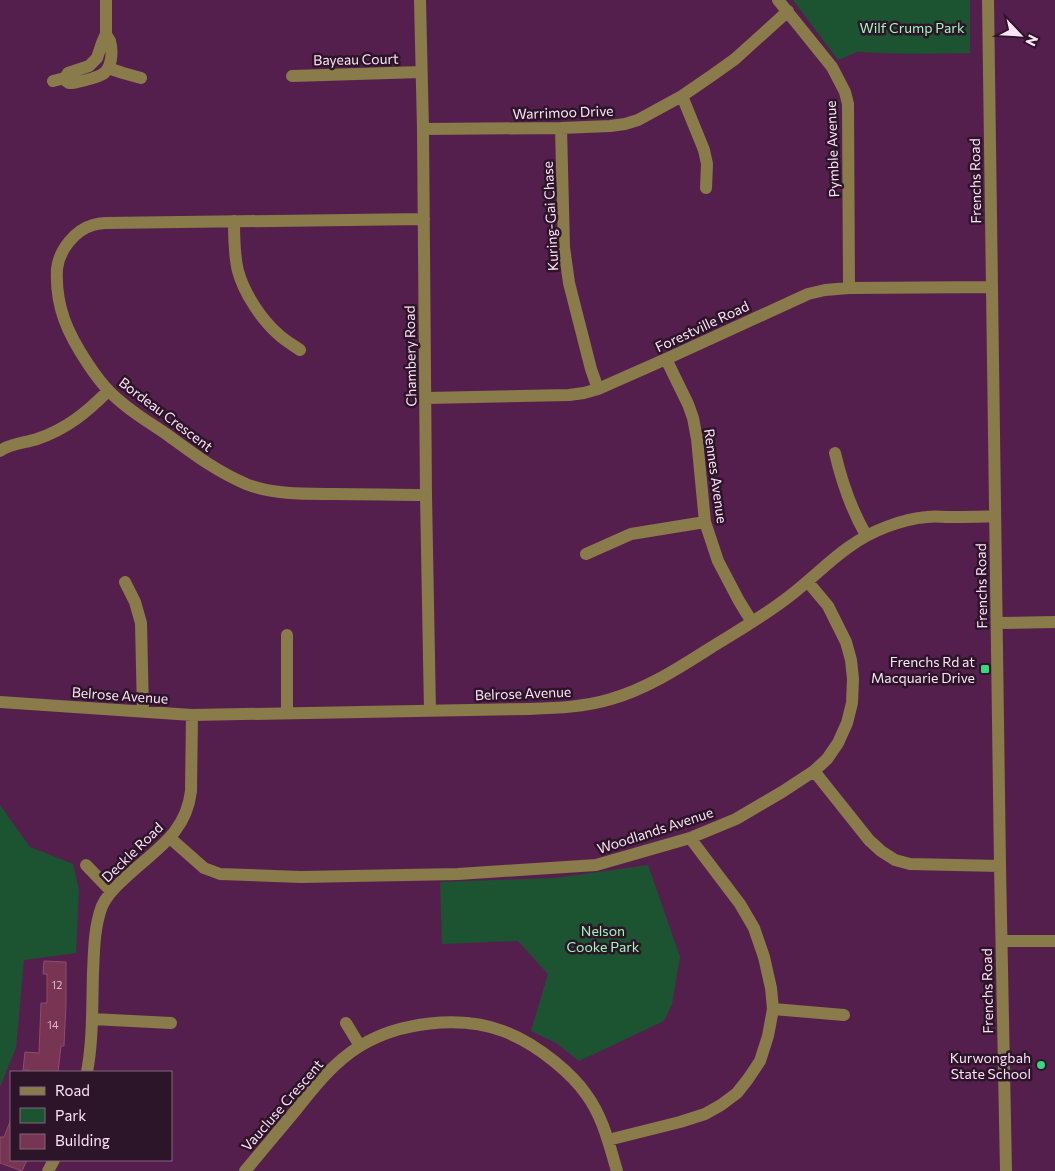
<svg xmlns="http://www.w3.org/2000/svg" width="1055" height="1171" font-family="Commissioner,sans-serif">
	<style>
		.green { fill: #1c5432 }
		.building { fill: #783453; stroke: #924b6a }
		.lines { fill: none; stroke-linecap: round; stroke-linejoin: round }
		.minor { stroke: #897b4a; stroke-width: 12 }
		.poi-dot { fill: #39d87f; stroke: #2d1529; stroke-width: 2 }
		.labels { text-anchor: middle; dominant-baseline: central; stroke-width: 5; stroke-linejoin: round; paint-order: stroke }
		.number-label { font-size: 11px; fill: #dcb6ce }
		.park-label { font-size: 14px; fill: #9cf9ba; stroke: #2d1529 }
		.street-label { font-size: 14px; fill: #fee2f7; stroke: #2d1529 }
		.poi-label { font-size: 14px; fill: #fee2f7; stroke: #2d1529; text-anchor: end }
	</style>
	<rect width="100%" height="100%" fill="#551f4d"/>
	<path class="green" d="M793 0H970V53L912 54 857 52 838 60Z
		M0 805 30 847 73 864 79 890 76 953 24 960 16 1048 0 1087Z
		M648 865 680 957 672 1004 664 1021 579 1061 556 1043 531 1031 548 974 518 941 442 944 440 882 555 878Z"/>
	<path class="building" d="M44 961 66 962V1004L64 1046H61L58 1072H27L28 1070H23L25 1052 39 1053 41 1003H47V974H43Z
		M11 1119V1160H27L22 1171 0 1163V1137H4Z"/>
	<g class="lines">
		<path class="minor" d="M106 0V34L102 43 97 58 89 66 68 73 65 78 66 81 69 83H73C82 81 93 79 101 75 112 70 113 52 110 41 109 39 107 37 106 34
			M420 0 423 129 426 495 430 711
			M778 0 832 67 845 92 848 104 849 288
			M988 0 1000 866 1006 1171
			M108 68 123 73 141 78
			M292 76 421 72
			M53 81 65 78
			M682 96 704 150 707 164 706 188
			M561 128 564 247 569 283 591 369 598 389
			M423 129 561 128 610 126 625 124 638 120 682 96 714 74 735 59 788 11
			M424 219 105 223C101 223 97 224 93 225 75 230 59 250 57 269 55 307 68 334 88 364 94 373 101 383 109 391 126 409 149 422 169 436 195 455 216 471 246 484 274 495 306 494 335 494 366 494 396 495 426 495
			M234 221C234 237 234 255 238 271 244 293 261 319 278 334 284 340 293 345 300 350
			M666 359 688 404 693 418 697 439 705 522 718 561 739 601 752 622
			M426 398 569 395 584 393 598 389 666 359 808 294 825 290 849 288 992 287
			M0 451C11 443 25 443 37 439 67 429 87 412 108 391
			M835 453C842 483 851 509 866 535
			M586 554 631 534 705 522
			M125 582 135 602 141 623 143 712
			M997 623 1055 622
			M0 702 192 715 529 709C557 708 585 707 611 699 649 688 682 666 715 645 741 629 767 614 791 595 824 569 846 542 886 527 899 522 913 518 927 517 934 516 942 517 949 517 965 517 980 517 995 516
			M287 713V635
			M814 771 869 840 881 851 895 860 910 864 1000 866
			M170 838 204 868 220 874 301 877 458 874 596 865 690 838 736 819 782 792 814 771 827 759 838 743 847 723 852 703 853 679 851 660 846 642 828 606 808 582
			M86 865 111 891
			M1002 941H1055
			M773 1009 844 1015
			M92 1019 171 1023
			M346 1023 360 1046
			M87 1072C93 1040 92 1006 93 973 94 951 94 927 102 906 107 895 115 887 124 879 153 851 186 835 191 791L192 715
			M608 1140 680 1122 705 1114 721 1105 737 1093 748 1079 760 1061 768 1036 773 1009 771 988 764 957 754 928 740 904 690 838
			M48 1171 54 1160
			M245 1171C262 1151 279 1130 296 1110 315 1086 334 1062 360 1046 399 1022 460 1015 503 1031 522 1038 539 1049 555 1062 566 1071 577 1081 586 1094 603 1117 609 1144 617 1171"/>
	</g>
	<g class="poi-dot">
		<rect x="980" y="664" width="10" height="10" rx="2.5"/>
		<circle cx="1041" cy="1065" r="5"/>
	</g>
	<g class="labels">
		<g class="number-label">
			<text x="57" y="984">12</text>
			<text x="53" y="1024">14</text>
		</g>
		<g class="park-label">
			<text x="912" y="27">Wilf Crump Park</text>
			<text x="603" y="930">Nelson<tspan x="603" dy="16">Cooke Park</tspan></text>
		</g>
		<g class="street-label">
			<text transform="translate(356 59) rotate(-1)">Bayeau Court</text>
			<text transform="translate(563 112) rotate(-2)">Warrimoo Drive</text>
			<text transform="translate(832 149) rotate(-92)">Pymble Avenue</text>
			<text transform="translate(975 181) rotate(-91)">Frenchs Road</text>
			<text transform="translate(550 216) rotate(-93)">Kuring-Gai Chase</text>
			<text transform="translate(702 326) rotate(-25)">Forestville Road</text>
			<text transform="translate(410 356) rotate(-91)">Chambery Road</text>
			<text transform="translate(166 414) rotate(37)">Bordeau Crescent</text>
			<text transform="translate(716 476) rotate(82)">Rennes Avenue</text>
			<text transform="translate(981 586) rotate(-91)">Frenchs Road</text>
			<text transform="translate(523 693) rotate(-2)">Belrose Avenue</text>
			<text transform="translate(120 695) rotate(4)">Belrose Avenue</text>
			<text transform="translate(655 830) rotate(-18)">Woodlands Avenue</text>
			<text transform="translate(132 852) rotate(-44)">Deckle Road</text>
			<text transform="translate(987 991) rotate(-91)">Frenchs Road</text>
			<text transform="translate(282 1105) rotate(-49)">Vaucluse Crescent</text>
		</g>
		<g class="poi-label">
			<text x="975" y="661">Frenchs Rd at<tspan x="975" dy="16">Macquarie Drive</tspan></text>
			<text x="1031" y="1057">Kurwongbah<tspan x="1031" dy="16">State School</tspan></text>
		</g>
	</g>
	<rect x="10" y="1071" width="162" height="90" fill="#2d1529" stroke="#81677b"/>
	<rect x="20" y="1087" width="25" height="8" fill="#897b4a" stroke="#81677b"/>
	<text x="55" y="1096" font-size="15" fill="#fee2f7">Road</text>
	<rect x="20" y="1108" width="25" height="15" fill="#1c5432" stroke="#81677b"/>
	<text x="55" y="1121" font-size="15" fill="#fee2f7">Park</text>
	<rect x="20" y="1134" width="25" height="15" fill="#783453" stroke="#81677b"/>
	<text x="55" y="1146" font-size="15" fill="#fee2f7">Building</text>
	<g transform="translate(1020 35) rotate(115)" stroke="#2d1529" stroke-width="4" paint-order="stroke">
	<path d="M0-4L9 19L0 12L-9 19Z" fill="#fee2f7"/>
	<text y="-8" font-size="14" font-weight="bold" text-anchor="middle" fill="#fee2f7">N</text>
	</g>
</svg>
